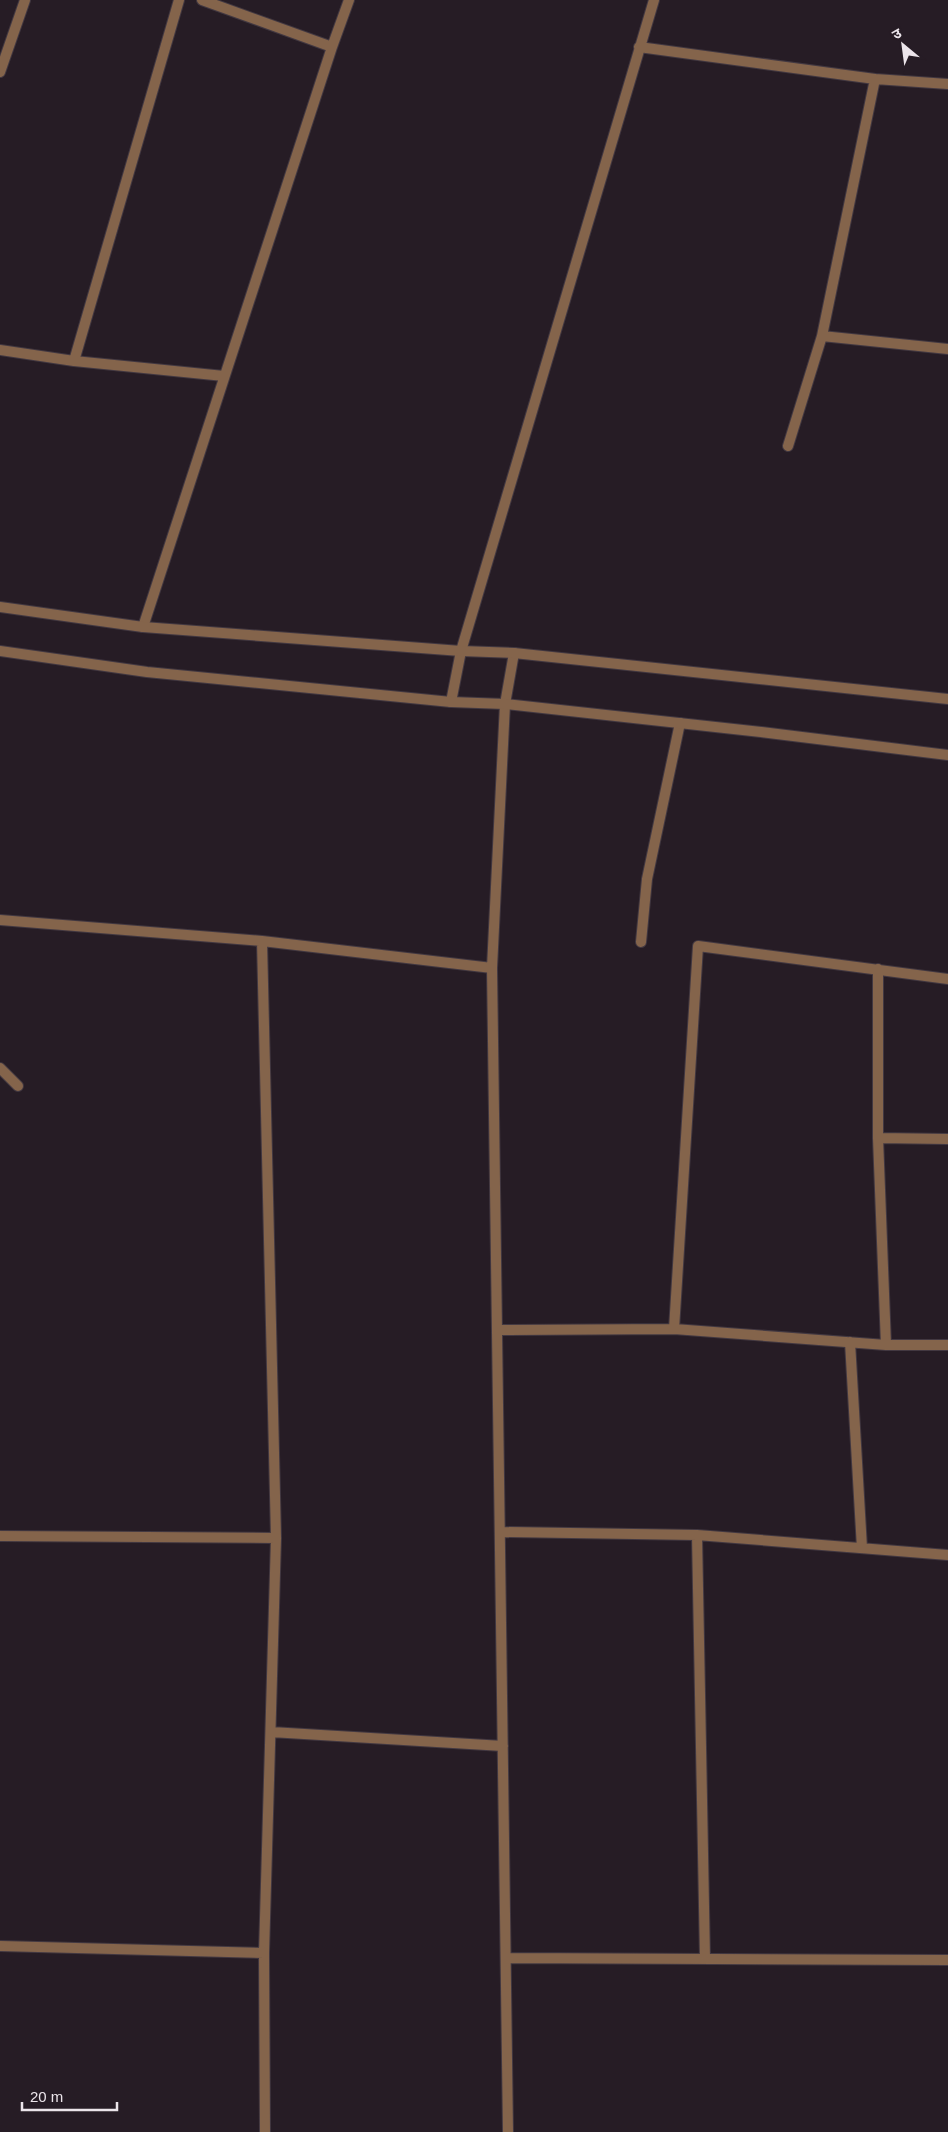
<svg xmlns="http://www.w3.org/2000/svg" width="948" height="2132" font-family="Arial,'Noto Sans Devanagari',sans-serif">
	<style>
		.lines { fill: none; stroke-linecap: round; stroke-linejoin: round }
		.minor-casing { stroke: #423841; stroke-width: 12 }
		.tertiary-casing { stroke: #423841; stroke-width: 12 }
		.minor { stroke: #84644b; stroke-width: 10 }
		.tertiary { stroke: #84644b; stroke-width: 10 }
	</style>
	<rect width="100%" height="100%" fill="#261c25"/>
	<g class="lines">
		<defs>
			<path id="minor" d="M202 0 332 47
				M639 47 875 79 948 84
				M0 72 25 0
				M822 336 948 349
				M0 350 74 361 224 376
				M74 361 179 0
				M788 446 822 336 875 79
				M143 627 332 47 349 0
				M451 702 461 651 654 0
				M0 920 262 941 492 968
				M262 941 276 1538 264 1953 265 2132
				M641 942 647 879 680 723
				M878 969V1138L886 1345
				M0 1068 18 1086
				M878 1138 948 1139
				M674 1329 698 946 948 979
				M499 1330 674 1329 886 1345H948
				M850 1342 862 1548
				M501 1532 697 1535 948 1555
				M697 1535 705 1959
				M0 1536 276 1538
				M271 1732 503 1746
				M0 1946 264 1953
				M506 1958 948 1960
				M508 2132 492 968 505 704 514 653"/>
			<path id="tertiary" d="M0 607 143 627 461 651 514 653 948 699
				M0 651 147 672 451 702 505 704 761 732 948 755"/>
		</defs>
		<use href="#minor" class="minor-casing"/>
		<use href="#tertiary" class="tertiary-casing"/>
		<use href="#minor" class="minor"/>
		<use href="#tertiary" class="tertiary"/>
	</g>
	<g transform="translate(903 45) rotate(331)" stroke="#261c25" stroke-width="4" paint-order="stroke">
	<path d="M0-4L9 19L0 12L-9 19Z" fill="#ece5eb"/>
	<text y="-8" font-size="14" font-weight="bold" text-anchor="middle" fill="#ece5eb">उ</text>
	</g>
	<path d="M22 2102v8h95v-8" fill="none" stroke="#ece5eb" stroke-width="2.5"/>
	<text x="30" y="2102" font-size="15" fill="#ece5eb" stroke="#261c25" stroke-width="4" paint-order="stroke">20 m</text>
</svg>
